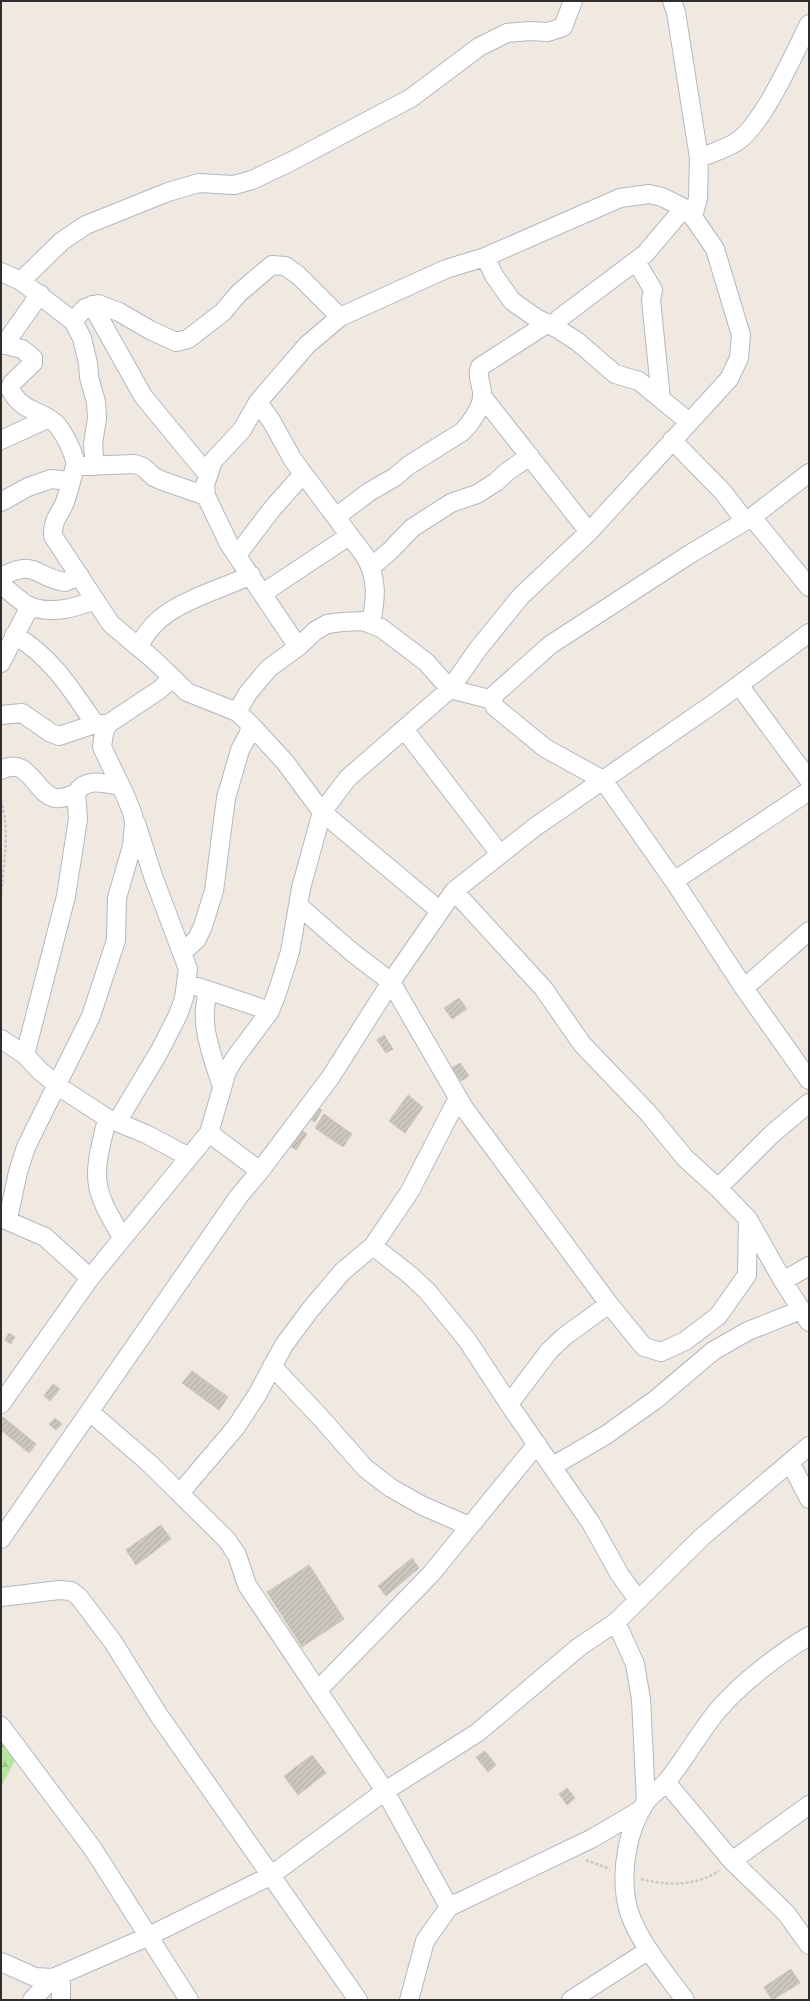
<svg xmlns="http://www.w3.org/2000/svg" width="810" height="2001" font-family="'IBM Plex Sans',sans-serif">
	<style>
		.forest { fill: url(#forest-firs) }
		.building { fill: url(#building-hatch); stroke: #cbc5ba }
		.lines { fill: none; stroke-linecap: round; stroke-linejoin: round }
		.street-casing { stroke: #b4b7c1; stroke-width: 20 }
		.path { stroke: #c9c9c9; stroke-width: 2.5; stroke-dasharray: 3 2; stroke-linecap: butt }
		.street { stroke: #fff; stroke-width: 18 }
	</style>
	<defs>
		<pattern id="forest-firs" width="22" height="20" patternUnits="userSpaceOnUse"><rect width="22" height="20" fill="#b6e59e"/><path d="M5 1l3.5 6h-7zM16 11l3.5 6h-7z" fill="#9dc588"/></pattern>
		<pattern id="building-hatch" width="6" height="6" patternUnits="userSpaceOnUse"><rect width="6" height="6" fill="#cbc7bf"/><path d="M-1 1l2-2M0 6l6-6M5 7l2-2" fill="none" stroke="#afaba4"/></pattern>
	</defs>
	<rect width="100%" height="100%" fill="#efe9e1"/>
	<path class="forest" d="M1 1725 22 1747 1 1787Z"/>
	<path class="building" d="M459 998 467 1009 452 1019 444 1008Z
		M384 1035 393 1049 386 1053 377 1040Z
		M460 1063 469 1076 461 1081 452 1068Z
		M408 1095 423 1107 405 1133 389 1121Z
		M316 1106 322 1110 315 1122 309 1118Z
		M324 1114 352 1134 343 1147 315 1128Z
		M300 1129 307 1134 296 1150 289 1145Z
		M9 1333 15 1337 11 1344 5 1340Z
		M192 1371 228 1397 219 1410 182 1383Z
		M53 1384 60 1389 50 1401 44 1396Z
		M3 1417 36 1444 29 1453 1 1430V1420Z
		M55 1418 62 1424 56 1430 49 1424Z
		M161 1525 171 1539 136 1565 126 1550Z
		M412 1558 419 1568 386 1596 378 1586Z
		M309 1565 344 1619 302 1647 267 1592Z
		M485 1751 496 1765 488 1772 476 1757Z
		M312 1755 326 1773 298 1795 284 1776Z
		M567 1788 575 1798 567 1805 559 1794Z
		M791 1969 800 1983 772 2000 764 1987Z"/>
	<g class="lines">
		<defs>
			<path id="street" d="M672 1 676 12 699 158 698 198 693 217
				M699 158C712 153 726 149 738 141 764 122 794 54 809 24
				M485 257 495 277 512 301 536 318 558 329 578 342 615 374 639 381 689 422
				M636 261 653 290 651 300 661 399
				M1 272 21 281 73 321 82 338 88 363 89 377 96 402 97 418 93 444 95 466
				M21 281 62 241 86 225 168 192 199 183 234 185 252 180 290 162 411 98 479 47 507 33 529 31 548 32 563 27 573 1
				M92 305 143 396 208 475
				M73 321 85 308 98 304 119 312 150 330 176 342 188 339 223 312 239 293 272 265 285 266 298 275 340 317
				M552 325 560 318 645 254 684 208
				M1 344 22 349 33 358V363L12 383 10 389C23 413 37 408 55 423 62 429 77 457 75 466 72 478 69 491 65 502 59 517 53 517 53 536L95 600
				M4 345 40 294
				M482 396 589 532
				M258 402 272 422 293 460 365 556C378 579 376 598 371 623
				M1 440 47 419
				M672 440 723 492 745 521
				M84 466 135 464 143 467 154 477 163 481 206 496
				M1 502 28 487 51 479 70 481
				M336 517 369 492 395 477 409 465 462 432C470 424 482 408 482 396 483 386 476 378 480 367L548 323
				M752 517 809 587
				M237 555 272 509 303 474
				M371 567 390 551 412 528 451 503 477 494 496 482 508 471 530 456
				M1 577C36 558 34 577 65 582L80 576
				M1 584C8 590 23 604 31 607 54 614 74 608 95 600L111 624 154 660 187 692 237 712 251 725 285 762 322 812 440 911
				M263 593 349 536
				M14 635C50 655 72 690 95 724
				M139 647C158 603 212 594 251 575
				M1 663 30 606
				M739 685 809 780
				M493 700V696L550 645 690 554 752 517 809 473
				M237 712 248 693 269 668 298 647 315 631 327 624 342 622 363 621 381 628 426 662 450 689 493 700 495 707 545 748 603 780 674 881 744 988 809 1080
				M1 715 22 713 51 733 59 736 95 724H108L159 690 173 678
				M404 729 500 854
				M1 770C29 755 35 794 55 798 63 799 70 796 76 793
				M674 881 809 791
				M454 891 543 988 582 1044 649 1114 685 1158 718 1188
				M299 906 353 953 391 982 464 1108 609 1304
				M183 952 197 939 203 926 214 891 226 798 240 750 248 735 251 725
				M198 987 270 1011
				M744 988 809 931
				M209 991C197 1020 213 1058 222 1087
				M1 1039 25 1055 40 1071 58 1086 107 1118 146 1134 189 1157
				M25 1055 66 896 78 819 76 793C87 777 104 783 120 786
				M809 1103 772 1134 718 1188 748 1219 783 1281 809 1322
				M107 1118C103 1139 94 1164 98 1185 101 1204 114 1222 122 1238
				M117 1122 159 1052 178 1015 184 998 188 969 153 876 136 823
				M209 1133 260 1171
				M1 1218 45 1237 90 1278
				M8 1219 18 1172 26 1147 91 1016 116 940 117 898 132 846 134 824 133 815 126 797 102 747 104 733 108 724
				M373 1246 410 1275 427 1291 467 1340 513 1410 591 1523 620 1575 638 1600
				M783 1281 809 1266
				M272 1366 321 1418 365 1468 391 1488 423 1506 469 1526
				M1 1404 90 1278 209 1133 227 1071 235 1058 270 1011 278 990 290 952 301 888 322 812 348 778 450 689 478 649 521 596 589 532 729 379 739 358 741 335 715 249 693 217 684 208 662 197 649 194 620 198 485 257 446 269 340 317 307 345 258 402 242 430 213 461 205 485 206 496 229 544 298 647
				M509 1404 549 1351 565 1336 609 1304 644 1347 661 1352 685 1341 718 1316 747 1275 748 1219
				M90 1412 149 1463 227 1540 237 1555 247 1585 385 1791 449 1907
				M791 1464 809 1499
				M553 1466 606 1435 655 1400 713 1351 748 1331 801 1310
				M180 1493 236 1427 257 1395 284 1345 310 1310 342 1272 373 1246 410 1191 458 1098
				M1 1539 239 1196 260 1171 330 1078 391 982 454 891 535 827 716 702 809 633
				M1 1597 59 1590 71 1591 79 1597 113 1642 158 1714 358 2000
				M616 1622 635 1664 641 1699 646 1802
				M318 1690 431 1574 537 1444
				M1 1726 93 1849 189 2000
				M666 1782 732 1861 786 1913 809 1945
				M732 1861 809 1805
				M1 1962 35 1977 53 1978
				M32 2000 53 1978 147 1937 270 1876 385 1791 477 1733 579 1647 616 1622 702 1537 809 1446
				M61 2000V1975
				M409 2000 425 1941 449 1907 593 1838 642 1809
				M571 2000 649 1950
				M685 2000C665 1972 631 1934 626 1899 621 1868 628 1829 645 1803 651 1795 660 1789 667 1781 685 1759 699 1733 718 1710 740 1684 780 1653 809 1636"/>
		</defs>
		<use href="#street" class="street-casing"/>
		<path class="path" d="M1 800C10 834 4 861 1 895
			M586 1860 610 1869
			M641 1879C666 1886 697 1886 719 1871"/>
		<use href="#street" class="street"/>
	</g>
	<rect width="810" height="2001" fill="none" stroke="#2e2e2e" stroke-width="4"/>
</svg>
